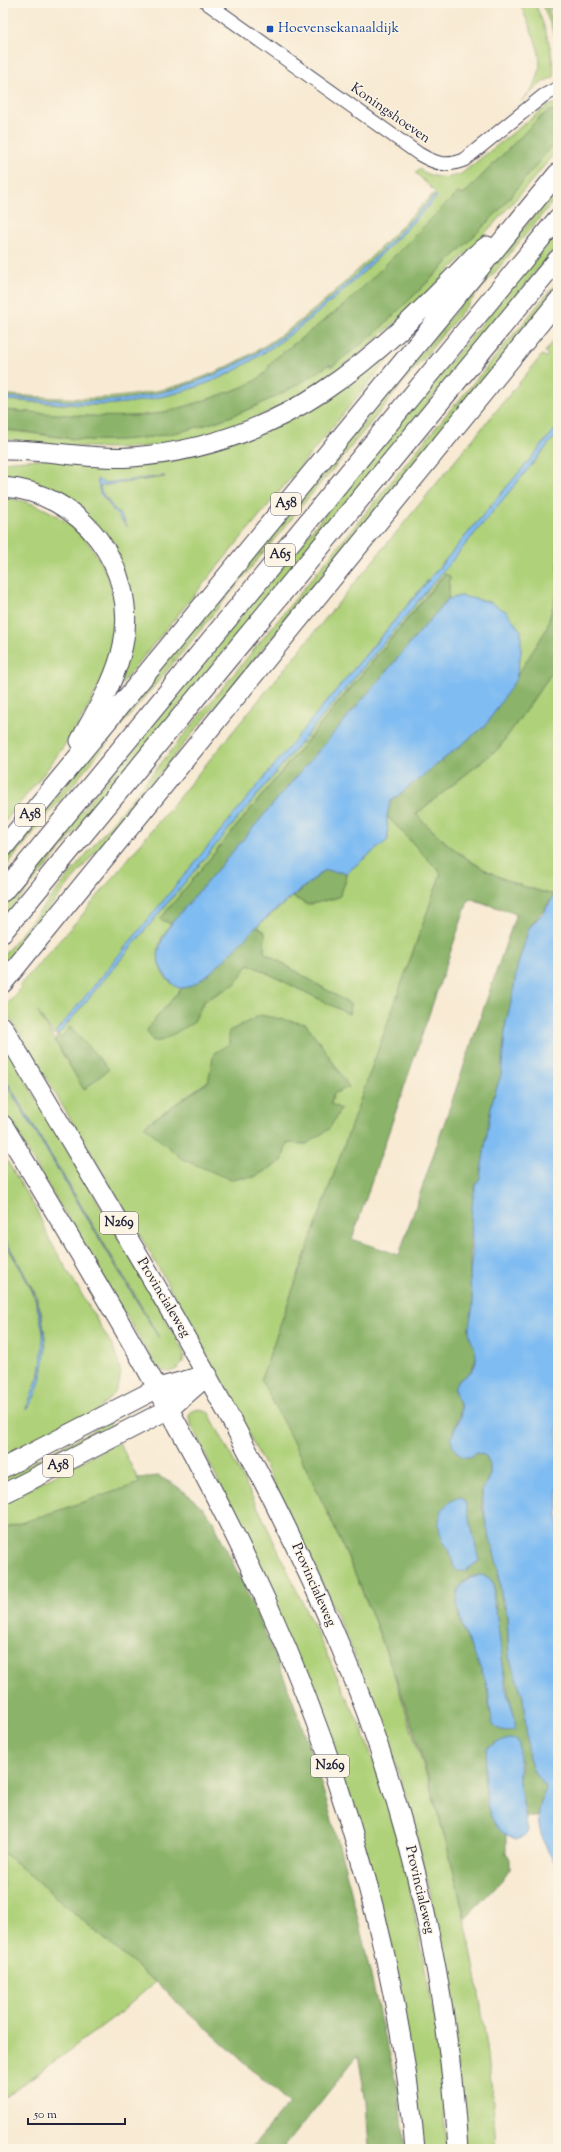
<svg xmlns="http://www.w3.org/2000/svg" width="561" height="2152" font-family="'Sorts Mill Goudy',serif">
	<style>
		.green { fill: #afd179; stroke: #687a5a; fill-rule: evenodd }
		.forest { fill: #8bb369; stroke: #566a52; fill-rule: evenodd }
		.water { fill: #7fbcf2; stroke: #506f96 }
		.lines { fill: none; stroke-linecap: round; stroke-linejoin: round }
		.minor-casing { stroke: #424052; stroke-width: 15 }
		.highway-casing { stroke: #424052; stroke-width: 21 }
		.minor { stroke: #fff; stroke-width: 13 }
		.highway { stroke: #fff; stroke-width: 19 }
		.transit-dot { fill: #1a4fb4; stroke: #fcf5e5; stroke-width: 1.5 }
		.labels { text-anchor: middle; dominant-baseline: central; stroke-width: 3; stroke-linejoin: round; paint-order: stroke }
		.shield { fill: #fcf5e5; stroke: #63616e; stroke-width: 1 }
		.shield-label { font-size: 13px; font-weight: bold; fill: #22223b }
		.transit-label { font-size: 14px; fill: #164399; stroke: #fcf5e5; text-anchor: start }
		.street-label { font-size: 14px; fill: #22223b; stroke: #fcf5e5 }
	</style>
	<rect width="100%" height="100%" fill="#fcf5e5"/>
	<filter id="ink" filterUnits="userSpaceOnUse"><feTurbulence type="fractalNoise" baseFrequency=".025" numOctaves="2"/><feDisplacementMap in="SourceGraphic" scale="8" xChannelSelector="R" yChannelSelector="G"/><feConvolveMatrix kernelMatrix="1 2 1 2 8 2 1 2 1" color-interpolation-filters="sRGB"/></filter>
	<filter id="wash" filterUnits="userSpaceOnUse"><feTurbulence type="fractalNoise" baseFrequency=".012" numOctaves="4" result="noise"/><feDisplacementMap in="SourceGraphic" scale="16" xChannelSelector="R" yChannelSelector="G"/><feGaussianBlur stdDeviation="0.9" result="paint"/><feColorMatrix in="noise" values="0 0 0 0 0 0 0 0 0 0 0 0 0 0 0 0 0 1.4 0 .05"/><feComposite in="paint" operator="in"/></filter>
	<g filter="url(#wash)">
		<rect width="100%" height="100%" fill="#f8ead3"/>
		<path class="green" d="M520 3H535C545 27 553 50 554 77L543 82 521 101C556 68 534 41 520 3Z
			M542 3H547L551 18 558 22V44Z
			M558 103V109L548 111 538 119 463 195 458 193 454 196 348 302 272 361C269 365 268 371 265 374 252 385 232 391 217 396 191 405 162 415 134 416 90 419 47 413 3 410V400C40 402 78 407 115 404 156 400 203 389 239 368 316 324 377 260 437 197L435 195C347 287 266 377 133 398 90 405 46 399 3 397V395H8C47 397 87 401 126 396 263 380 344 284 435 192L416 173 419 169C432 178 446 180 461 174L547 106Z
			M558 138V149C520 196 480 240 437 283 358 361 267 434 153 446 102 452 53 443 3 439V430C31 432 60 439 88 440 177 443 257 414 330 364L331 366 372 336 430 280 497 213Z
			M558 187V196L551 204 549 203 550 205 511 252H508L510 254 476 295 474 294 475 296 445 332 443 331 444 333 413 371 412 370V372L355 442 353 441 354 443 325 479 323 477V480L294 515 292 514 293 517 262 554 260 553 261 555 234 589 232 588 233 590 204 625H201L203 627 175 661 173 659 174 662 145 697 143 696 144 698 114 734H112L113 736 3 870V861Z
			M558 231V245L3 919V906Z
			M558 281V289L3 964V956L455 404 458 405 456 404 485 369 487 370 486 368 517 330 519 331 518 330 547 294 549 295 548 293Z
			M419 322 112 695 125 580 43 488 24 480 3 476V462L225 443ZM165 477 100 486C100 497 123 515 127 527L100 493 97 479 104 483Z
			M558 335V426L372 647 54 1035 37 1011 84 1090 109 1069 70 1027 60 1039 58 1035 558 433V589L546 630 516 679 521 652 490 603 461 596 448 599 450 576 444 574 160 919 171 924C167 929 163 935 161 940 154 959 161 983 182 988L150 1025 193 1023 204 1001 235 984 249 964 349 1014 350 1004 264 952 265 932 257 926 293 897 308 905 339 897 345 883 346 873 388 840 387 816 441 873 261 1379C295 1445 329 1512 358 1581 379 1630 396 1680 412 1731 457 1866 489 2005 496 2149H465L448 1974 430 1895 408 1803 387 1739 353 1652 309 1554 228 1393 148 1249 4 1008 21 988 19 986 83 914 542 355 546 357 548 355 545 352ZM306 1024 339 1071 331 1104 307 1144 287 1143 282 1161 254 1177 230 1179 144 1126 208 1081 229 1044Z
			M3 498C36 500 68 518 89 544 163 639 62 751 3 824Z
			M558 664V890L555 895C494 881 460 859 416 814L499 748Z
			M3 1043 108 1219 184 1352 183 1362C177 1373 165 1375 156 1366L3 1110V1078L159 1338 135 1295 3 1075Z
			M3 1154 37 1211 49 1239 114 1349 121 1373 119 1384 114 1394 93 1415 3 1463V1240C13 1257 25 1274 33 1293 50 1332 45 1372 26 1408L27 1410 41 1377 46 1346 42 1315 36 1295 3 1236Z
			M200 1409 209 1413 261 1514 363 1732 384 1791 405 1862 436 2028 447 2149H422L386 1923 239 1526 190 1422 189 1416 192 1411Z
			M109 1422 112 1429 3 1485V1478Z
			M119 1442 140 1483 3 1529V1502Z
			M3 1852 155 1982 121 2012 3 2099Z"/>
		<path class="forest" d="M554 109H558V138L497 213 398 311 372 336 331 367 330 364C258 413 176 444 88 440 59 438 31 431 3 430V410C47 413 90 418 134 416 162 415 191 405 217 396 232 391 252 385 264 374 268 371 269 365 272 361L348 302 454 196 458 193 463 195 538 119Z
			M445 574 450 576 448 599 171 924 160 919Z
			M558 589V664L499 748 416 814C459 859 494 881 555 895L529 928 517 968 512 999 506 1022 501 1075 492 1102 480 1178 475 1187 470 1229V1283L473 1304 469 1330 477 1355 471 1373 460 1380 457 1397C470 1418 441 1431 457 1452L470 1457 476 1453 482 1454 487 1457 490 1467V1474L482 1492V1505L486 1524 498 1567 502 1603 507 1614 509 1657 523 1697 529 1758 533 1770 546 1789 541 1800 538 1817H526L519 1782 521 1760 484 1769C486 1799 485 1812 506 1835V1853L510 1860V1868L502 1880 465 1918C441 1816 412 1715 373 1617 341 1536 301 1457 261 1379L441 873 387 816 390 802 486 725 546 630ZM469 898 516 914 399 1255 352 1239ZM466 1503 479 1561 465 1571H458C451 1565 453 1559 449 1551 446 1543 442 1537 439 1528ZM482 1575 494 1584C493 1597 496 1608 497 1621 501 1654 505 1686 515 1718L490 1714C489 1701 488 1687 483 1674 474 1651 460 1632 458 1606 458 1598 461 1589 463 1581L471 1576Z
			M325 870 346 873 345 883 339 897 308 905 293 897Z
			M257 926 265 932 264 952 350 1004 349 1014 249 964 235 984 204 1001 193 1023 161 1041H153L147 1031 150 1025 182 988 193 984 209 974Z
			M261 1015 306 1024 325 1050 349 1087 333 1094 331 1104 341 1109 329 1129 307 1144 287 1143 282 1161 254 1177 229 1179 182 1159 144 1126 208 1082 214 1053 229 1044V1031Z
			M70 1027 109 1069 84 1090 55 1040 59 1031 64 1028 58 1035 60 1039Z
			M158 1476C180 1486 195 1499 211 1517 236 1569 261 1621 283 1675 329 1791 358 1913 384 2036 397 2072 402 2111 405 2149H369L366 2102 358 2055 283 2149H250L289 2103 155 1982 3 1852V1529L140 1483 137 1478Z"/>
		<path class="water" d="M548 3H558V21Z
			M436 195 437 197C377 260 316 324 239 368 203 389 156 400 115 404 78 407 40 401 3 400V397C46 399 90 405 133 398 267 377 345 287 436 195Z
			M558 426V433L58 1035 56 1032 316 714Z
			M165 476 100 486C100 497 123 514 127 527L100 493 97 479 104 483Z
			M461 596 490 602 507 612 521 631V652L516 679 486 725 390 802 387 816 388 840 346 873 325 870C303 888 279 906 257 926 240 942 205 985 183 988 177 989 174 985 170 981 151 962 158 944 171 924L448 599Z
			M558 890V1868C541 1841 531 1821 546 1789L533 1770 529 1758 523 1697 509 1657 507 1614 501 1593 498 1567 486 1524 482 1492 490 1474V1467L487 1457 482 1454 476 1453 470 1457H463C438 1438 462 1429 461 1409 461 1402 453 1394 455 1386 459 1375 477 1377 476 1356 476 1347 469 1340 469 1330 469 1321 473 1312 473 1303 473 1296 470 1289 470 1282 470 1273 471 1264 472 1255 472 1232 468 1197 480 1178L492 1102 501 1075 506 1022 512 999 517 968 529 928 543 913Z
			M3 1075 159 1338 3 1078Z
			M3 1236C29 1282 54 1319 42 1374 39 1386 34 1401 26 1410L41 1370 43 1331 34 1294Z
			M461 1497 466 1503 479 1561 465 1571H458C452 1565 452 1560 450 1552 448 1548 445 1545 443 1541 434 1522 440 1502 461 1497Z
			M482 1575 488 1577 494 1584 493 1601 497 1618 506 1690 515 1718V1729C506 1732 500 1731 493 1725 489 1708 490 1690 483 1674 473 1649 431 1579 482 1575Z
			M509 1739 517 1740 519 1745V1782L528 1831 524 1837 516 1840C480 1828 483 1778 487 1748L496 1743Z"/>
	</g>
	<g filter="url(#ink)">
		<g class="lines">
			<defs>
				<path id="minor" d="M207 3 419 154C436 164 446 167 464 160L543 96 558 88"/>
				<path id="highway" d="M3 450C46 449 89 460 132 457 284 446 375 360 474 256L487 246
					M3 487C81 492 139 568 123 645 116 680 97 709 80 741
					M3 848 558 173
					M3 892 558 218
					M3 932 558 259
					M3 983 558 301
					M3 1027C122 1230 250 1430 341 1648 408 1807 447 1977 458 2149
					M3 1125C97 1282 192 1438 268 1605 344 1775 399 1964 415 2149
					M3 1468 158 1388 203 1376
					M3 1494 169 1409 208 1375"/>
			</defs>
			<use href="#minor" class="minor-casing"/>
			<use href="#highway" class="highway-casing"/>
			<use href="#minor" class="minor"/>
			<use href="#highway" class="highway"/>
		</g>
	</g>
	<rect class="transit-dot" x="266" y="25" width="8" height="8" rx="2"/>
	<g class="labels">
		<g class="shield">
			<rect x="271" y="493" width="30" height="22" rx="3"/>
			<rect x="265" y="544" width="30" height="22" rx="3"/>
			<rect x="15" y="804" width="30" height="22" rx="3"/>
			<rect x="100" y="1212" width="38" height="22" rx="3"/>
			<rect x="43" y="1455" width="30" height="22" rx="3"/>
			<rect x="311" y="1755" width="38" height="22" rx="3"/>
		</g>
		<g class="shield-label">
			<text x="286" y="504">A58</text>
			<text x="280" y="555">A65</text>
			<text x="30" y="815">A58</text>
			<text x="119" y="1223">N269</text>
			<text x="58" y="1466">A58</text>
			<text x="330" y="1766">N269</text>
		</g>
		<g class="transit-label">
			<text x="278" y="29">Hoevensekanaaldijk</text>
		</g>
		<g class="street-label">
			<text transform="translate(390 114) rotate(35)">Koningshoeven</text>
			<text transform="translate(163 1298) rotate(59)">Provincialeweg</text>
			<text transform="translate(313 1585) rotate(66)">Provincialeweg</text>
			<text transform="translate(419 1890) rotate(77)">Provincialeweg</text>
		</g>
	</g>
	<rect width="561" height="2152" fill="none" stroke="#fcf5e5" stroke-width="16"/>
	<path d="M28 2118v6h97v-6" fill="none" stroke="#22223b" stroke-width="2"/>
	<text x="34" y="2118" font-size="12" fill="#22223b" stroke="#fcf5e5" stroke-width="3" paint-order="stroke">50 m</text>
</svg>
